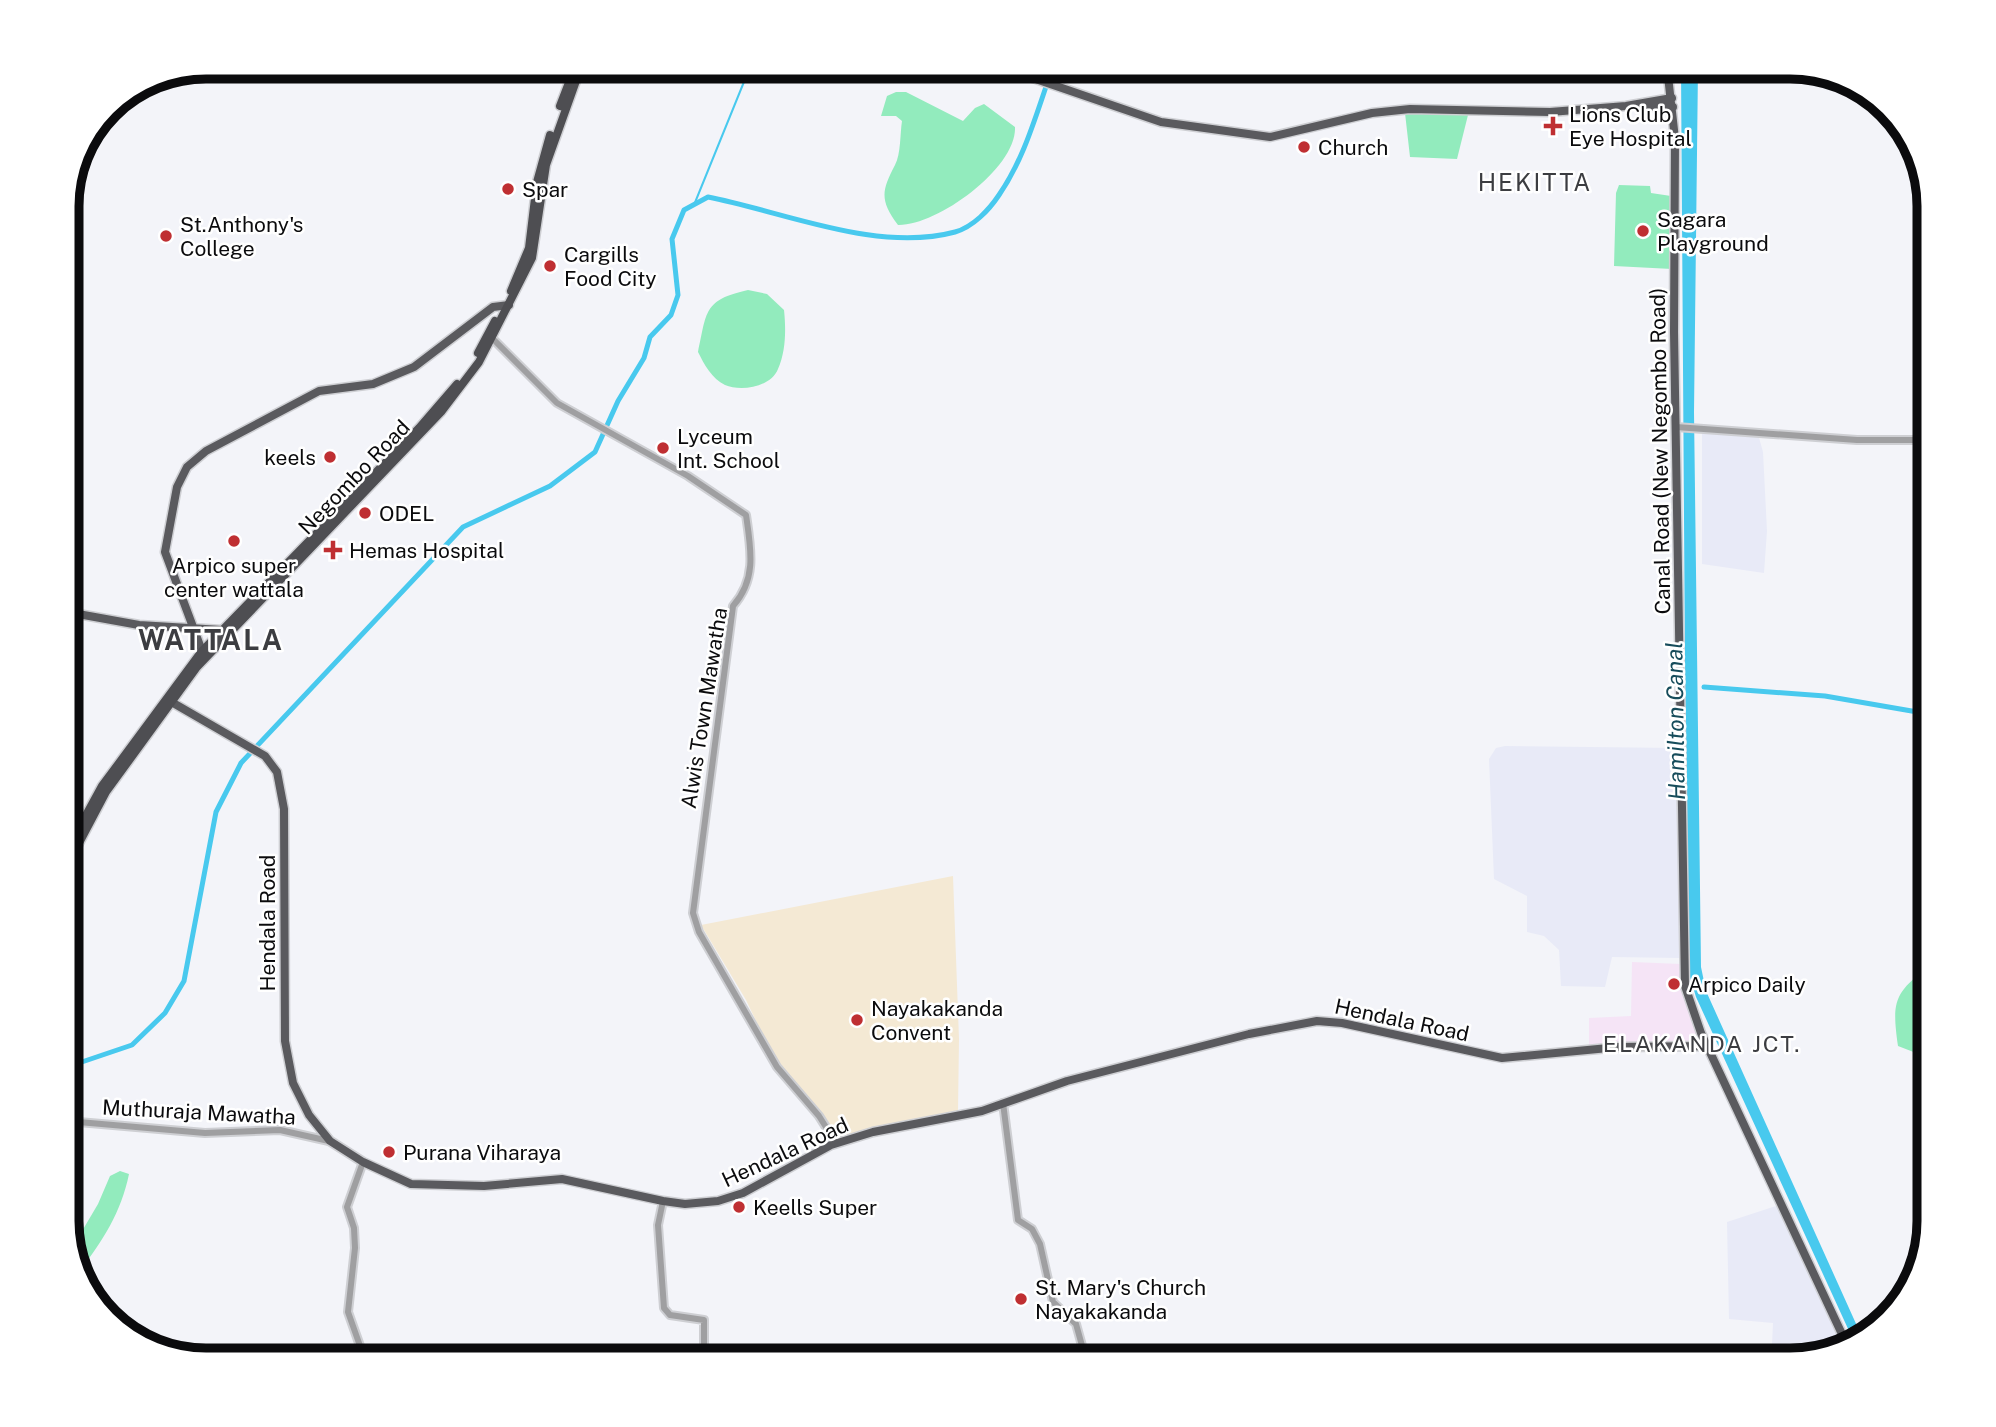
<svg xmlns="http://www.w3.org/2000/svg" width="1996" height="1427" font-family="'Public Sans',sans-serif">
	<style>
		.commercial { fill: #f5e4f6 }
		.built { fill: #e8eaf7 }
		.education { fill: #f4e9d4 }
		.green { fill: #92ebbd }
		.water { fill: #48c9ee }
		.lines { fill: none; stroke-linecap: round; stroke-linejoin: round }
		.stream { stroke: #48c9ee; stroke-width: 2 }
		.canal { stroke: #48c9ee; stroke-width: 5 }
		.tertiary-casing { stroke: #cecfd3; stroke-width: 10 }
		.primary-casing { stroke: #cecfd3; stroke-width: 11 }
		.trunk-casing { stroke: #cecfd3; stroke-width: 11 }
		.tertiary { stroke: #9f9fa1; stroke-width: 6 }
		.primary { stroke: #5a5a5e; stroke-width: 8 }
		.trunk { stroke: #4e4e52; stroke-width: 8 }
		.poi-dot { fill: #bf2f32; stroke: #fff; stroke-width: 2.5 }
		.labels { text-anchor: middle; dominant-baseline: central; stroke-width: 5; stroke-linejoin: round; paint-order: stroke }
		.poi-label { font-size: 21px; fill: #0b0b0d; stroke: #fff; text-anchor: start }
		.street-label { font-size: 21px; fill: #0b0b0d; stroke: #fff }
		.water-label { font-size: 23px; font-style: italic; fill: #164c5b; stroke: #fff }
		.neighbourhood-label { font-size: 23px; letter-spacing: 2px; fill: #3c3d41; stroke: #fff }
		.quarter-label { font-size: 24px; letter-spacing: 2px; fill: #3c3d41; stroke: #fff }
		.district-label { font-size: 28px; font-weight: bold; letter-spacing: 2px; fill: #3c3d41; stroke: #fff }
		.rim { fill: none; stroke: #0b0b0d; stroke-width: 9 }
	</style>
	<rect width="100%" height="100%" fill="#f3f4f9"/>
	<path class="commercial" d="M1632 962 1681 964 1697 1032 1691 1040 1681 1043 1589 1046V1018L1631 1016Z
		M1844 1341 1847 1347 1790 1360H1714L1717 1348 1770 1360 1772 1346Z"/>
	<path class="built" d="M1702 431 1758 434 1763 452 1767 531 1764 573 1702 564Z
		M1505 746 1677 748 1681 958 1612 957 1605 987 1561 986 1559 950 1544 936 1527 932V896L1494 879 1489 759 1496 748Z
		M1779 1205 1844 1340 1772 1345 1773 1323 1729 1319 1727 1222Z"/>
	<path class="education" d="M953 876 959 1039 958 1111 834 1138 815 1105 793 1086 776 1063 746 1000 701 925Z"/>
	<path class="green" d="M896 92H906L963 121 975 108 984 104 1015 127C1017 168 937 226 898 225 879 200 882 190 895 165 901 154 900 133 902 121L896 116H881L887 96Z
		M1469 111 1457 159 1410 157 1405 113Z
		M1619 185 1650 186 1651 193 1671 196 1672 269 1614 266 1616 193Z
		M748 290 767 294 784 310C786 329 786 351 778 369 771 387 741 392 725 385 712 379 704 364 698 352 707 312 703 300 748 290Z
		M1929 967V1058L1898 1046C1892 1003 1893 993 1929 967Z
		M120 1171 129 1174C121 1213 103 1240 79 1272L72 1248 98 1204 110 1176Z"/>
	<path class="water" d="M1681 67H1698L1694 412 1701 967 1706 991 1862 1337 1855 1344 1696 997 1687 967Z"/>
	<g class="lines">
		<path class="stream" d="M694 205 750 67"/>
		<path class="canal" d="M1704 687 1825 696 1929 714
			M67 1067 132 1045 165 1013 184 981 216 812 241 763 463 527 550 486 595 452 618 401 644 358 650 337 671 315 678 295 672 239 684 210 708 197C785 212 877 253 955 232 973 227 989 210 999 195 1026 156 1037 110 1053 67"/>
		<defs>
			<path id="tertiary" d="M489 335 557 403 688 476 746 515C751 549 757 579 733 606L693 913 699 932 777 1067 819 1116 836 1143
				M1676 427 1857 440H1929
				M1003 1103 1018 1220 1032 1229 1040 1244 1053 1302 1076 1324 1086 1360
				M67 1121 205 1133 280 1130 329 1141
				M363 1162 347 1207 354 1228 355 1248 348 1312 365 1360
				M663 1201 658 1225 664 1308 670 1315 704 1320V1360"/>
			<path id="primary" d="M1001 67 1161 122 1270 137 1372 113 1410 109 1550 112 1626 106 1672 98
				M1667 67 1675 139 1674 332 1685 986 1701 1033 1848 1347
				M1640 107H1673
				M67 612 139 625 222 630
				M202 651 165 552 177 487 187 467 206 451 319 391 373 384 414 367 493 307 509 305
				M168 700 265 756 277 772 284 809 285 1041 293 1083 309 1115 330 1141 363 1162 411 1184 484 1186 562 1179 663 1201 685 1204 718 1201 743 1193 831 1145 873 1132 982 1111 1067 1081 1249 1034 1317 1021 1342 1023 1502 1058 1619 1047 1707 1046"/>
			<path id="trunk" d="M560 106 575 67
				M511 291 529 248 537 182 550 135
				M478 353 495 321
				M67 850 102 786 202 651 419 428 457 384
				M67 866 106 792 197 667 441 412 479 362 532 258 546 165 581 67"/>
		</defs>
		<use href="#tertiary" class="tertiary-casing"/>
		<use href="#primary" class="primary-casing"/>
		<use href="#trunk" class="trunk-casing"/>
		<use href="#tertiary" class="tertiary"/>
		<use href="#primary" class="primary"/>
		<use href="#trunk" class="trunk"/>
	</g>
	<g class="poi-dot">
		<path d="M1549.5 115.5h7v7h7v7h-7v7h-7v-7h-7v-7h7z"/>
		<circle cx="1304" cy="147" r="7"/>
		<circle cx="508" cy="189" r="7"/>
		<circle cx="1643" cy="231" r="7"/>
		<circle cx="166" cy="236" r="7"/>
		<circle cx="550" cy="266" r="7"/>
		<circle cx="663" cy="448" r="7"/>
		<circle cx="330" cy="457" r="7"/>
		<circle cx="365" cy="513" r="7"/>
		<circle cx="234" cy="541" r="7"/>
		<path d="M329.5 539.5h7v7h7v7h-7v7h-7v-7h-7v-7h7z"/>
		<circle cx="1674" cy="984" r="7"/>
		<circle cx="857" cy="1020" r="7"/>
		<circle cx="389" cy="1152" r="7"/>
		<circle cx="739" cy="1207" r="7"/>
		<circle cx="1021" cy="1299" r="7"/>
	</g>
	<g class="labels">
		<g class="poi-label">
			<text x="1569" y="114">Lions Club<tspan x="1569" dy="24">Eye Hospital</tspan></text>
			<text x="1318" y="147">Church</text>
			<text x="522" y="189">Spar</text>
			<text x="1657" y="219">Sagara<tspan x="1657" dy="24">Playground</tspan></text>
			<text x="180" y="224">St.Anthony's<tspan x="180" dy="24">College</tspan></text>
			<text x="564" y="254">Cargills<tspan x="564" dy="24">Food City</tspan></text>
			<text x="677" y="436">Lyceum<tspan x="677" dy="24">Int. School</tspan></text>
			<text x="316" y="457" text-anchor="end">keels</text>
			<text x="379" y="513">ODEL</text>
			<text x="349" y="550">Hemas Hospital</text>
			<text x="234" y="565" text-anchor="middle">Arpico super<tspan x="234" dy="24">center wattala</tspan></text>
			<text x="1688" y="984">Arpico Daily</text>
			<text x="871" y="1008">Nayakakanda<tspan x="871" dy="24">Convent</tspan></text>
			<text x="403" y="1152">Purana Viharaya</text>
			<text x="753" y="1207">Keells Super</text>
			<text x="1035" y="1287">St. Mary's Church<tspan x="1035" dy="24">Nayakakanda</tspan></text>
		</g>
		<g class="street-label">
			<text transform="translate(1660 451) rotate(-91)">Canal Road (New Negombo Road)</text>
			<text transform="translate(354 477) rotate(-46)">Negombo Road</text>
			<text transform="translate(704 708) rotate(-81)">Alwis Town Mawatha</text>
			<text transform="translate(267 923) rotate(-90)">Hendala Road</text>
			<text transform="translate(1402 1020) rotate(12)">Hendala Road</text>
			<text transform="translate(199 1112) rotate(3)">Muthuraja Mawatha</text>
			<text transform="translate(785 1152) rotate(-25)">Hendala Road</text>
		</g>
		<g class="water-label">
			<text transform="translate(1675 721) rotate(-91)">Hamilton Canal</text>
		</g>
		<g class="neighbourhood-label">
			<text x="1702" y="1043">ELAKANDA JCT.</text>
		</g>
		<g class="quarter-label">
			<text x="1535" y="182">HEKITTA</text>
		</g>
		<g class="district-label">
			<text x="211" y="639">WATTALA</text>
		</g>
	</g>
	<path d="M0 0H1996V1427H0ZM206 79H1790A127 127 0 0 1 1917 206V1221A127 127 0 0 1 1790 1348H206A127 127 0 0 1 79 1221V206A127 127 0 0 1 206 79Z" fill="#fff" fill-rule="evenodd"/>
	<path class="rim" d="M206 79H1790A127 127 0 0 1 1917 206V1221A127 127 0 0 1 1790 1348H206A127 127 0 0 1 79 1221V206A127 127 0 0 1 206 79Z"/>
</svg>
